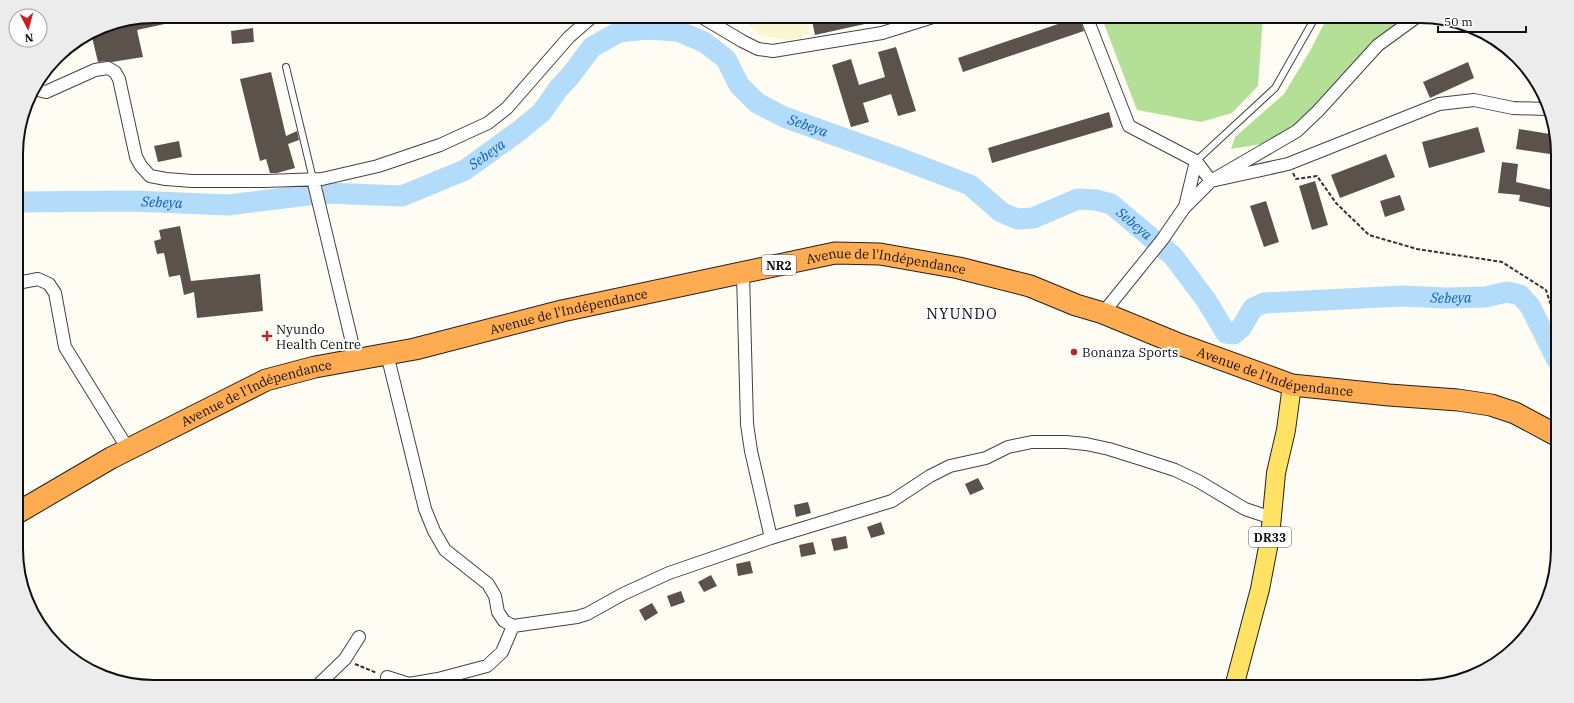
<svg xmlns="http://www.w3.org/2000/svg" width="1574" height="703" font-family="'IBM Plex Serif',serif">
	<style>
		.farmland { fill: #f8f7d0 }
		.forest { fill: #b3e096 }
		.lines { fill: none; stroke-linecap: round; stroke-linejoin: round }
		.river { stroke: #b3dcfb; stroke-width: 21 }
		.building { fill: #5a524b }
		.lane-casing { stroke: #434343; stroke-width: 8 }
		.street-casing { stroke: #434343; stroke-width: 14 }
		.primary-casing { stroke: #212121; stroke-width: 20 }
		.highway-casing { stroke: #212121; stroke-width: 23 }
		.path { stroke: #323232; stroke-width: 2; stroke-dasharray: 4 2; stroke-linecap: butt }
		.lane { stroke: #fff; stroke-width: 6 }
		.street { stroke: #fff; stroke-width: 12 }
		.primary { stroke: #ffe263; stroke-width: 18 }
		.highway { stroke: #ffab51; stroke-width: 21 }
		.poi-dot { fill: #cc1e1c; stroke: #fff; stroke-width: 1.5 }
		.labels { text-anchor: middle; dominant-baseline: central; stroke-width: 4; stroke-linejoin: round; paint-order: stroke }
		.shield { fill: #fff; stroke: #585858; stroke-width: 1 }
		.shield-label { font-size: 12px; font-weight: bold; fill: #101010 }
		.street-label { font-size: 13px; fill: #101010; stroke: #fff }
		.poi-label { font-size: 13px; fill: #101010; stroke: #fff; text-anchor: start }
		.water-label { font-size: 14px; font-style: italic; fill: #0e5ead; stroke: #fff }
		.quarter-label { font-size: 15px; letter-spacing: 1px; fill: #101010; stroke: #fff }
		.rim { fill: none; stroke: #101010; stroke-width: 2 }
	</style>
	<rect width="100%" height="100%" fill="#fffdf3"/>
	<path class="farmland" d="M738 16H806L809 34 787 40 760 35Z"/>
	<path class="forest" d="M1101 16H1263L1258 86 1232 113 1201 122 1137 110Z
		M1328 16H1413L1299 124 1262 144 1231 149 1235 137 1284 94 1310 51Z"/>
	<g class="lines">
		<path class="river" id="s1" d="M16 202 134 201 228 205 325 193 402 196 465 170 519 131 542 112 558 89 571 75 592 47 619 32 647 29 678 31 704 42 726 59 739 85 757 103 784 117 899 158 970 185 1001 212 1017 219 1033 218 1078 199 1096 200 1111 204 1173 256 1206 300 1226 333 1234 334 1241 328 1253 308 1264 303 1403 296 1445 298 1485 297 1507 292 1520 295 1530 306 1557 360"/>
	</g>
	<path class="building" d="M154 16H183V20L137 30 143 57 112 62 107 61 98 62 91 33 102 26Z
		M811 16H882L883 20 815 35Z
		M1059 16H1079L1084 31 963 72 958 58 1061 23Z
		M253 28 254 42 232 44 231 31Z
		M896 47 916 111 898 116 891 94 863 103 869 122 851 127 832 65 851 59 859 85 885 77 878 52Z
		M1468 62 1474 78 1430 98 1423 82Z
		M271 72 286 136 297 131 299 140 288 144 295 168 277 173H270L266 159 260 161 240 79Z
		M1109 112 1113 127 992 163 988 148Z
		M1478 127 1485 152 1429 168 1422 142Z
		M1519 129 1556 135 1557 155 1516 149Z
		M179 141 182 157 158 162 154 146Z
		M1386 154 1395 177 1340 198 1331 175Z
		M1502 162 1518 164 1516 182 1557 191V209L1519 201 1520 195 1498 193Z
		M1315 181 1328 225 1312 230 1299 186Z
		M1400 195 1405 210 1385 217 1380 201Z
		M1266 201 1279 242 1264 247 1250 206Z
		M180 226 191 281 260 274 263 311 197 318 194 292 184 295 180 275 169 277 164 253 157 254 154 241 161 239 159 230Z
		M978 478 984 489 970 495 965 484Z
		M808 502 811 513 796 517 794 505Z
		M881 522 885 534 871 538 867 527Z
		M846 536 848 548 834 551 831 539Z
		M813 542 816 554 801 557 799 545Z
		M750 561 753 573 738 576 736 564Z
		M711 575 717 586 704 592 698 582Z
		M681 591 685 602 671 607 667 596Z
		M652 603 658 613 645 621 639 610Z"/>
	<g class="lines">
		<defs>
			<path id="lane" d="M286 67 313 179
				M1196 161 1275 88 1316 16"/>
			<path id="street" d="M700 16 742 41 758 49 773 51 882 33 936 16
				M1086 16 1129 126 1196 161 1185 207
				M33 89 46 92 95 70 108 68 115 72 119 79 136 157 141 166 150 176 166 179 192 181H265L322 179 378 166 440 145 488 123 507 108 569 37 593 16
				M1196 161 1211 181 1288 164 1439 104 1474 100 1513 108 1546 109
				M313 179 356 359
				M743 273 747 424 751 451 771 538
				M17 283 38 279 49 284 55 293 65 347 128 449
				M1103 313 1162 240 1184 208 1211 181 1297 131 1318 111 1378 45 1418 16
				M387 354 425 509 434 531 445 550 488 584 495 596 498 612 504 621 513 626 577 617 587 614 623 594 669 573 771 538 892 501 930 476 950 466 986 458 1008 447 1032 442H1066L1086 444 1109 449 1141 459 1175 470 1198 481 1245 509 1272 518
				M17 498 24 508
				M387 677 409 684 438 679 487 666 502 652 513 626
				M316 687 345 659 359 637"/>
			<path id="primary" d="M1234 687 1260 589 1270 537 1276 473 1286 430 1292 385"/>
			<g id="highway">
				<path id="s2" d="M17 513 111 458 266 380 315 367 415 349 562 311 835 253 880 254 959 268 1030 286 1076 305 1103 313 1176 343 1292 385 1389 395 1458 400 1491 405 1515 413 1558 436"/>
			</g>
		</defs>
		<use href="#lane" class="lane-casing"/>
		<use href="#street" class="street-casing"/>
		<use href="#primary" class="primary-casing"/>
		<use href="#highway" class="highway-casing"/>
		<path class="path" d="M1293 173 1296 179 1317 176 1336 203 1369 235 1417 249 1502 262 1546 290 1557 324
			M355 664 377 673"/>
		<use href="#lane" class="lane"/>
		<use href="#street" class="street"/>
		<use href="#primary" class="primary"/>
		<use href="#highway" class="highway"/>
	</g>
	<g class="poi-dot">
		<path d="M265 330h4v4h4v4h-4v4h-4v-4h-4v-4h4z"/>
		<circle cx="1074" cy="352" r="4"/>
	</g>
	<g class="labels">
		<g class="shield">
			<rect x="762" y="255" width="34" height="20" rx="3"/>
			<rect x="1249" y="527" width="42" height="20" rx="3"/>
		</g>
		<g class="shield-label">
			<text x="779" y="265">NR2</text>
			<text x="1270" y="537">DR33</text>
		</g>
		<g class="street-label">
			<text stroke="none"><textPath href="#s2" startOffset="917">Avenue de l'Indépendance</textPath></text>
			<text stroke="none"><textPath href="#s2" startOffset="593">Avenue de l'Indépendance</textPath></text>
			<text stroke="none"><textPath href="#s2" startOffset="1325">Avenue de l'Indépendance</textPath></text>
			<text stroke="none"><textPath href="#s2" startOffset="269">Avenue de l'Indépendance</textPath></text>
		</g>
		<g class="poi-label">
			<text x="276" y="329">Nyundo<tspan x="276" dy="15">Health Centre</tspan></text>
			<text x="1082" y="352">Bonanza Sports</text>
		</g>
		<g class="water-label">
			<text stroke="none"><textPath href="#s1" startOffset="890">Sebeya</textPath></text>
			<text stroke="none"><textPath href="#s1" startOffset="482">Sebeya</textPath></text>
			<text stroke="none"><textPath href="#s1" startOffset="146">Sebeya</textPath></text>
			<text stroke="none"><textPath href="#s1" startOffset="1250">Sebeya</textPath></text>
			<text stroke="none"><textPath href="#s1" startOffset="1634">Sebeya</textPath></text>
		</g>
		<g class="quarter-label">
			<text x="962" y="313">NYUNDO</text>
		</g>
	</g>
	<path d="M0 0H1574V703H0ZM154 23H1420A131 131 0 0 1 1551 154V549A131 131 0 0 1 1420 680H154A131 131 0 0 1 23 549V154A131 131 0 0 1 154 23Z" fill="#ececec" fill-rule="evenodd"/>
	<path class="rim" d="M154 23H1420A131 131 0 0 1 1551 154V549A131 131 0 0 1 1420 680H154A131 131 0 0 1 23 549V154A131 131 0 0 1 154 23Z"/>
	<g transform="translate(28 28) rotate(174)"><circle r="19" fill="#ffffff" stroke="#9f9f9f"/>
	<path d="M0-3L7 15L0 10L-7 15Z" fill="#cc1e1c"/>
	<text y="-6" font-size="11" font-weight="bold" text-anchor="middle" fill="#101010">N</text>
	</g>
	<path d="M1438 26v6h88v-6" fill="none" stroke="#101010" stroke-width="2"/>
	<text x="1444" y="26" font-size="12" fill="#101010" stroke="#ffffff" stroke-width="3" paint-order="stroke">50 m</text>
</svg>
